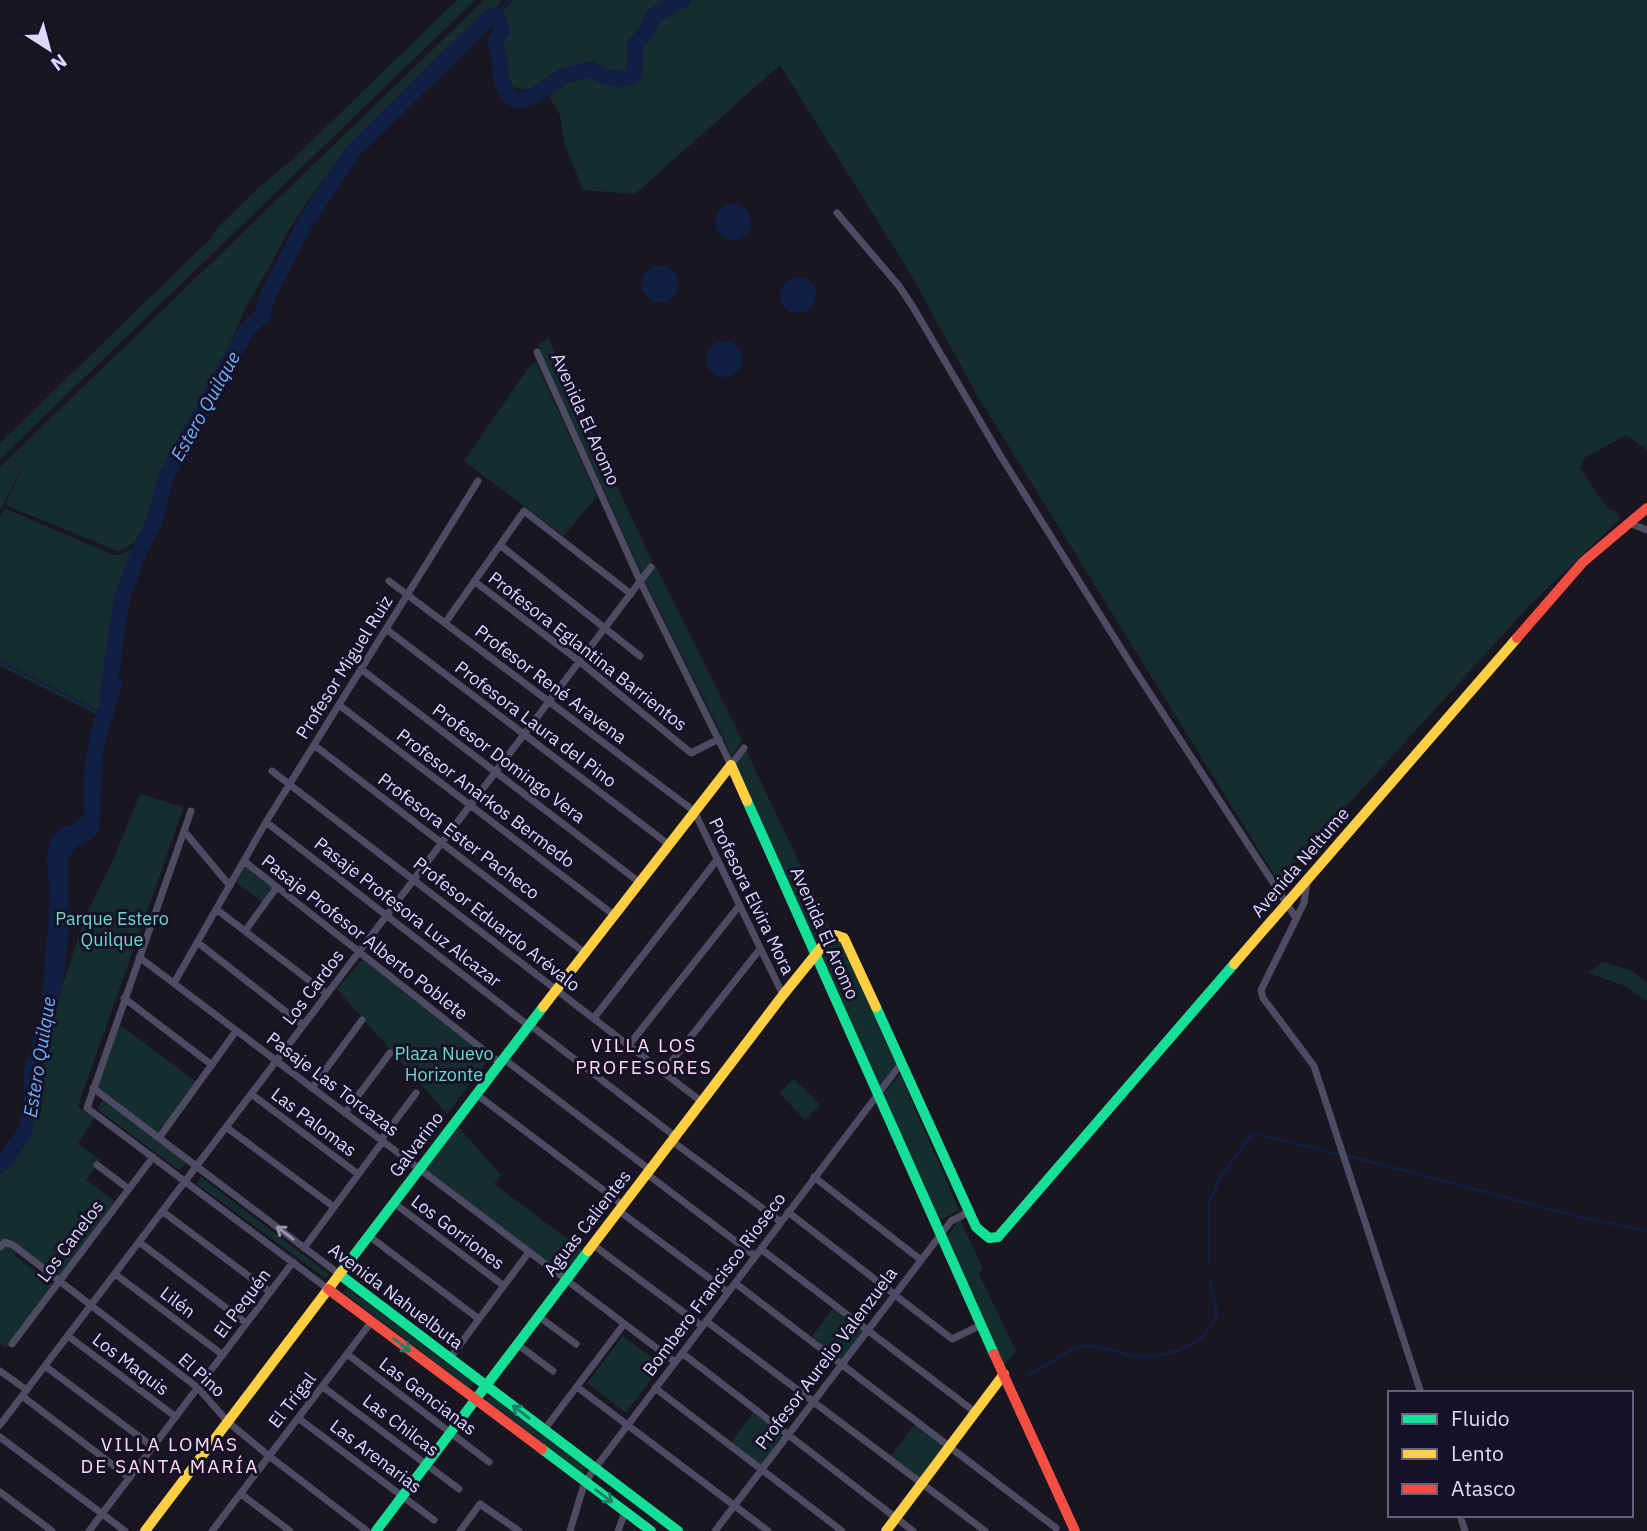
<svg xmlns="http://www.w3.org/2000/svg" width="1647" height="1531" font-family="'IBM Plex Sans',sans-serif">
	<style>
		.green { fill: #152d2f }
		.water { fill: #102045 }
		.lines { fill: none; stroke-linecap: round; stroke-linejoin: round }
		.stream { stroke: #102045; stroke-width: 2.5 }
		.river { stroke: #102045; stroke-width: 16 }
		.street { stroke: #4e4c62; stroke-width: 7 }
		.fast { stroke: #16e098; stroke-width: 10 }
		.slow { stroke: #ffcf43; stroke-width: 10 }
		.jam { stroke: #f24e42; stroke-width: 10 }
		.oneway { stroke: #9692b0 }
		.oneway2 { stroke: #168365 }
		.labels { text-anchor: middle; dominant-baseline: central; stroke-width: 6; stroke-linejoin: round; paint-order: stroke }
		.street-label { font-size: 18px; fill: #dfd8fe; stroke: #161127 }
		.park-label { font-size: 18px; fill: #66dcc4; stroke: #161127 }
		.water-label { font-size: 19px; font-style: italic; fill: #6ab0fa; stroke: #161127 }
		.neighbourhood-label { font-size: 19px; letter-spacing: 2px; fill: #fedaef; stroke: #161127 }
	</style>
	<rect width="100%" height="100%" fill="#191622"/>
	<path class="green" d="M457 0H475L0 459V443L210 239 217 228 260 186 292 160Z
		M484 0H503L341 156 310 198 290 228 269 268 247 305 219 370 187 426 163 475 139 540 120 551 115 550 5 505 23 466 0 510V467Z
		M513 0H1647V450L1626 435 1584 458 1580 468 1608 509 1616 511 1620 519 1532 603 1278 881 977 395 910 273 780 65 635 194 583 190 564 142 560 115 542 85 524 90 510 86C502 63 503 38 500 14Z
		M548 338 652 561 642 575 538 345Z
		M536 362 597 496 564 536 464 461 529 367Z
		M4 508 114 555H119L137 547 119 599 112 658 98 715 0 666V517Z
		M655 565 742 740 732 756 644 579Z
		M745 748 830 928 815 943 735 765Z
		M140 794 184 807 78 1106 94 1118 78 1144 100 1160 86 1180 115 1201 60 1277 20 1248 15 1256 55 1285 6 1348 0 1343V1175L14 1162 31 1136 50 1033 63 984 85 917 114 858Z
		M244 861 277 887 265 904 233 880Z
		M837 935 900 1065 878 1093 815 956Z
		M363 959 489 1059 447 1114 337 989Z
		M1602 962 1630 970 1647 982V1001L1625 986 1589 973Z
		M120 1025 198 1083 159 1138 93 1088Z
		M900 1074 959 1210 939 1221 883 1094Z
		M794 1079 820 1105 805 1120 779 1093Z
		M103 1100 187 1162 179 1170 97 1109Z
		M455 1123 501 1175 494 1184 586 1253 565 1280 419 1169Z
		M201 1177 329 1274 325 1278 197 1184Z
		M960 1219 983 1269 979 1274 1016 1351 1004 1366 946 1238Z
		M347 1288 474 1383 470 1389 343 1292Z
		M836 1304 869 1329 842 1363 810 1339Z
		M623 1336 662 1365 626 1413 587 1383Z
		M490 1395 587 1468 583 1473 486 1401Z
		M755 1410 788 1435 761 1470 729 1445Z
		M917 1421 950 1446 922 1483 889 1458Z"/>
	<path class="water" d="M715 222a18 18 0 1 1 36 0a18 18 0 1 1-36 0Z
		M642 284a18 18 0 1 1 36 0a18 18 0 1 1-36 0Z
		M780 295a18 18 0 1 1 36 0a18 18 0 1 1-36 0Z
		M706 359a18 18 0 1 1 36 0a18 18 0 1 1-36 0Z
		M108 677 123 680 103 752 99 829 92 839 76 847 68 858V936L63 984 50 1033 31 1136 14 1162 0 1175V1154L19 1127 23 1108 24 1070 41 1012 50 901 47 857 50 840 61 828 76 823 85 814C82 788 84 761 90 736 94 716 104 697 108 677Z"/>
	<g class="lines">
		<path class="stream" d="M496 15 509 0
			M0 661 100 712
			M1349 1156 1584 1218 1647 1231
			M1209 1265V1202L1221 1176 1253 1133 1338 1154
			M1028 1375C1048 1367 1065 1348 1087 1346 1100 1345 1116 1352 1129 1355 1153 1360 1183 1352 1202 1337 1208 1332 1212 1322 1217 1315L1210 1280"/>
		<path class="river" d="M107 698 122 598 138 554 154 522 166 476 236 349 248 328 262 316 268 295 304 225 353 151 490 17 496 15 502 30 495 42C496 47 498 52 499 57 501 66 500 75 503 84 516 120 546 85 564 76 572 73 582 72 591 69 606 77 617 84 634 75L635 44 645 34 654 15 683 0"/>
		<path class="street" d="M837 213 899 286 913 307 1000 455 1134 669 1296 918
			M537 352 640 581 731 765 744 748
			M1629 523 1647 530
			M500 545 640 656
			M389 581 694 811 783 995
			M474 581 579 661 691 753 719 739
			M445 623 524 511 631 594
			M386 629 668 844
			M361 669 639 882
			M339 705 614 915
			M314 745 585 953
			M272 771 702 1102
			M191 811 87 1108 328 1289
			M266 822 529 1026
			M184 831 230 886
			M244 861 500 1063
			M1307 883 1304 903 1261 990 1263 998 1314 1066 1421 1393
			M216 909 327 994
			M245 931 277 887
			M197 942 303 1025
			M139 957 675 1362
			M174 983 266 822 478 481
			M124 998 212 1065
			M594 1018 716 861
			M530 1025 676 1137
			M629 1045 739 906
			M504 1059 650 1170
			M663 1072 760 949
			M93 1088 339 1274
			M312 1088 362 1020
			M251 1094 358 1174
			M476 1094 623 1205
			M345 1113 390 1053
			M226 1127 334 1207
			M159 1138 236 1031
			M381 1140 416 1093
			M672 1141 781 1222
			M97 1165 129 1189
			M647 1174 755 1256
			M814 1177 921 1260
			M394 1203 504 1286
			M162 1211 270 1292
			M619 1211 728 1292
			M788 1212 952 1339 981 1325
			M369 1236 479 1319
			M139 1242 246 1323
			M592 1244 702 1326
			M0 1247 5 1242 13 1245 198 1388 228 1422 269 1456 367 1531
			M304 1248 383 1141
			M761 1249 975 1412
			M115 1274 223 1355
			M735 1283 1056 1528
			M538 1316 576 1344
			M706 1321 985 1531
			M68 1336 176 1417
			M12 1344 153 1157
			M517 1344 553 1371
			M682 1353 913 1531
			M347 1354 489 1462
			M450 1358 529 1252
			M45 1366 153 1447
			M0 1371 27 1390
			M323 1387 459 1489
			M577 1387 768 1531
			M655 1388 842 1531
			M22 1396 130 1478
			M298 1418 434 1520
			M0 1425 651 567
			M544 1430 624 1324
			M0 1437 125 1531
			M0 1492 52 1531
			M241 1494 290 1531
			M1460 1515 1465 1531
			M89 1531 293 1262
			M212 1531 372 1321
			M460 1531 480 1504 519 1531
			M570 1531 583 1488 590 1475 900 1065
			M618 1531 625 1512
			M715 1531 951 1221 969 1212"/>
		<path class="fast" d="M747 801 994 1354
			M876 1007 976 1227 989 1238 998 1237 1234 964
			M342 1271 543 1007
			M339 1274 678 1531
			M542 1449 651 1531
			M376 1531 588 1251"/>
		<path class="slow" d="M1234 964 1517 638
			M543 1007 731 765 747 801
			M588 1251 783 995 829 938 835 935 844 938 876 1007
			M145 1531 342 1271
			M886 1531 1004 1374"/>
		<path class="jam" d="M1517 638 1583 562 1647 508
			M328 1289 542 1449
			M994 1354 1075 1531"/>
	</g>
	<defs><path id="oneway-shaft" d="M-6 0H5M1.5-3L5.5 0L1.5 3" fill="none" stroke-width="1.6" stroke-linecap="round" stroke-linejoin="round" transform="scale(1.75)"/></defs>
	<use class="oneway" href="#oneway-shaft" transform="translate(285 1233) rotate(-143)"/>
	<g class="oneway2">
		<use href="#oneway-shaft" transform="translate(402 1345) rotate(37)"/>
		<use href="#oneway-shaft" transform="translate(521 1412) rotate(-143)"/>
		<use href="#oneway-shaft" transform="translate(604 1496) rotate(37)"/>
	</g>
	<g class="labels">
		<g class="street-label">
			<text transform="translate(586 419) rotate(66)">Avenida El Aromo</text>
			<text transform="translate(588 651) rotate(38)">Profesora Eglantina Barrientos</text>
			<text transform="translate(344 667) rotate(-58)">Profesor Miguel Ruiz</text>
			<text transform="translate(551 684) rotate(37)">Profesor René Aravena</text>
			<text transform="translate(536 724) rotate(37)">Profesora Laura del Pino</text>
			<text transform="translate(509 763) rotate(37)">Profesor Domingo Vera</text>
			<text transform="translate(486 798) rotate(37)">Profesor Anarkos Bermedo</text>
			<text transform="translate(459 836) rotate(37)">Profesora Ester Pacheco</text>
			<text transform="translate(1300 862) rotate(-49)">Avenida Neltume</text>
			<text transform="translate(752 896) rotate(64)">Profesora Elvira Mora</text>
			<text transform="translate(408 912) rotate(38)">Pasaje Profesora Luz Alcazar</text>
			<text transform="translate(497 924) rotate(38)">Profesor Eduardo Arévalo</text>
			<text transform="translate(825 933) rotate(66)">Avenida El Aromo</text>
			<text transform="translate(365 937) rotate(38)">Pasaje Profesor Alberto Poblete</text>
			<text transform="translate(313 987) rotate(-53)">Los Cardos</text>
			<text transform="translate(333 1084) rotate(37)">Pasaje Las Torcazas</text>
			<text transform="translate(314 1122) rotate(37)">Las Palomas</text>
			<text transform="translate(416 1144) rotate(-53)">Galvarino</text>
			<text transform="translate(587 1223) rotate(-52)">Aguas Calientes</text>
			<text transform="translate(458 1232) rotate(37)">Los Gorriones</text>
			<text transform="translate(70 1241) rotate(-53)">Los Canelos</text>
			<text transform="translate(714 1284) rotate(-53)">Bombero Francisco Rioseco</text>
			<text transform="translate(396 1296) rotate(37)">Avenida Nahuelbuta</text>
			<text transform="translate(178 1302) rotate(37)">Lilén</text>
			<text transform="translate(242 1303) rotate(-53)">El Pequén</text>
			<text transform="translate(826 1358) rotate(-53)">Profesor Aurelio Valenzuela</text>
			<text transform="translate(131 1364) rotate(37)">Los Maquis</text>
			<text transform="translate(202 1375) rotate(42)">El Pino</text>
			<text transform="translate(428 1396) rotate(37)">Las Gencianas</text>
			<text transform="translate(292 1400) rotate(-52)">El Trigal</text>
			<text transform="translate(401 1425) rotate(37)">Las Chilcas</text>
			<text transform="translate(376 1456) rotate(37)">Las Arenarias</text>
		</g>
		<g class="park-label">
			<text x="112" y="918">Parque Estero<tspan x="112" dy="21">Quilque</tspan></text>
			<text x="444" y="1053">Plaza Nuevo<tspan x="444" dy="21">Horizonte</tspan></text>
		</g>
		<g class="water-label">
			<text transform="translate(205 406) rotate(-61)">Estero Quilque</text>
			<text transform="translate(39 1057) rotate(-81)">Estero Quilque</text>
		</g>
		<g class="neighbourhood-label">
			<text x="644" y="1045">VILLA LOS<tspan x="644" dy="22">PROFESORES</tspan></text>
			<text x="170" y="1444">VILLA LOMAS<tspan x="170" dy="22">DE SANTA MARÍA</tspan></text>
		</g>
	</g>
	<rect x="1388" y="1391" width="245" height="126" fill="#161127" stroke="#66617d" stroke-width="2"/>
	<rect x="1402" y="1414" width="35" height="10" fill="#16e098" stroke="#66617d" stroke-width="2"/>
	<text x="1451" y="1426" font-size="21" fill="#dfd8fe">Fluido</text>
	<rect x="1402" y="1449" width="35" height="10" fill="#ffcf43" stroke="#66617d" stroke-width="2"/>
	<text x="1451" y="1461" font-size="21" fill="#dfd8fe">Lento</text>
	<rect x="1402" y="1484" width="35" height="10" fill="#f24e42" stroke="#66617d" stroke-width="2"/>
	<text x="1451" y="1496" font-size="21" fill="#dfd8fe">Atasco</text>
	<g transform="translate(49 49) rotate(144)" stroke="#161127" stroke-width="5" paint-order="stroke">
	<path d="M0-5L12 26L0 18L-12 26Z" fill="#dfd8fe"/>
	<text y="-10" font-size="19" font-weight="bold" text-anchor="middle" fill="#dfd8fe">N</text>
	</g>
</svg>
